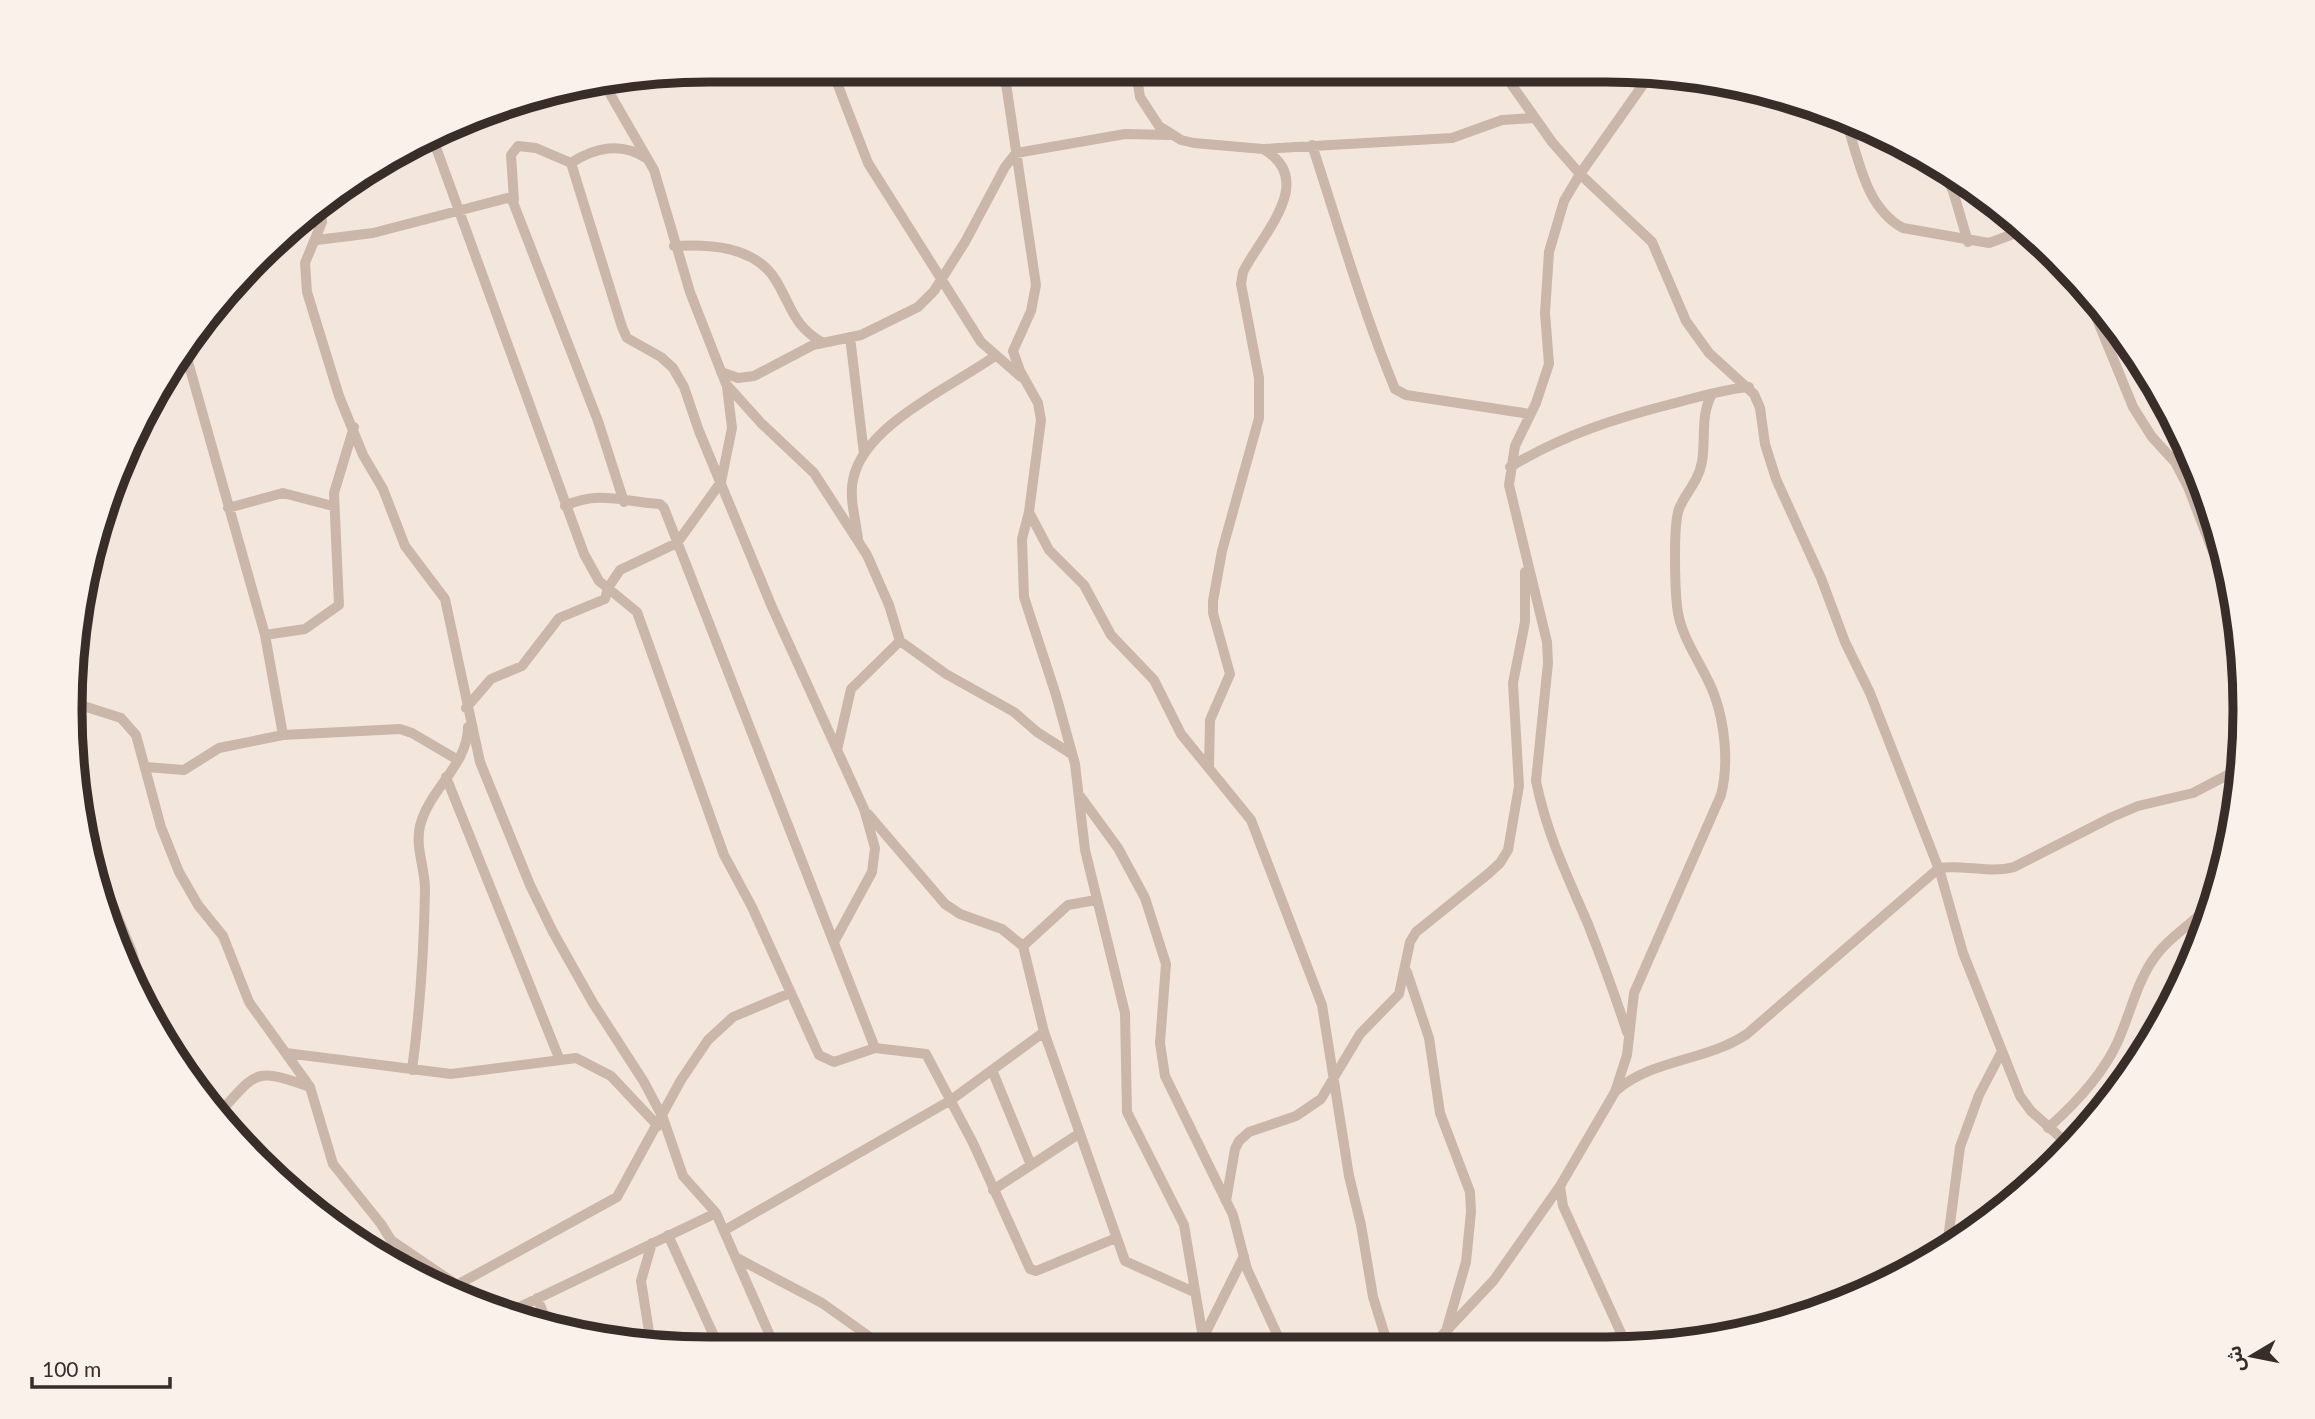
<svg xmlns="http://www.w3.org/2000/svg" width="2315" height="1419" font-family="Lato,'Noto Sans Arabic',sans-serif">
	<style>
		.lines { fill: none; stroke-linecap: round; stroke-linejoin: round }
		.street { stroke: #cbb7a9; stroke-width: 10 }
		.rim { fill: none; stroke: #382d29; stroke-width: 9 }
	</style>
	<rect width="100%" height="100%" fill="#f3e7dd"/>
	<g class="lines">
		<path class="street" d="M832 70 868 163 981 342 1021 377
			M1004 70 1036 285 1031 311 1013 351 1020 371 1038 403 1041 420 1029 512 1022 539 1024 597 1056 695 1075 764 1085 850 1125 1013 1127 1112 1184 1225 1203 1338 1200 1346
			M1136 71 1140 97 1159 126 1181 140 1194 143 1263 149 1452 138 1502 120 1534 118
			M1502 71 1552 142 1580 174 1652 242 1686 321 1709 353 1754 394 1760 408 1765 444 1776 479 1821 578 1845 642 1870 693 1940 872 1963 953 2020 1096 2031 1111 2070 1146
			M606 87 654 170 690 292 726 384 761 423 814 473 867 555 889 605 900 641 946 674 1014 712 1037 732 1070 753
			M1846 121C1859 159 1865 207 1903 228L1989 243 2024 230
			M434 142 584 554 599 581 637 612 724 855 752 907 819 1055 834 1062 875 1048 926 1054 973 1143 1030 1269 1036 1271 1116 1238
			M1312 145C1339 227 1362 309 1395 389L1406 395 1530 414
			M571 163 622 327 627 338 661 357 673 368 684 387 699 431 772 607 864 809 875 848 872 872 834 942
			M571 163C595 147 622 142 646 158
			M1942 169 1953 191 1968 242
			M511 197 598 421 624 502
			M322 201V222L305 263 307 292 339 396 363 455 383 489 405 546 445 599 480 762 530 885 553 932 593 1003 644 1082 663 1118 683 1176 716 1213 775 1347
			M317 240 373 233 511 197 514 200 511 155 518 146 536 148 571 163
			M674 246C709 244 754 246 775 279 792 306 792 325 823 343
			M2085 290 2133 407 2152 437 2175 462 2188 487 2235 609
			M850 337 864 454
			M185 351 265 635 283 735
			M721 372 738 378 754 376 813 345 861 335 918 307 934 291 965 242 1005 167 1016 153 1125 134 1170 135
			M1510 467C1563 435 1616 418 1675 403 1699 397 1724 389 1749 387
			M565 506C599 490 624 502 660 504L664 508 875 1048
			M228 508 283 493 333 506
			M1029 512 1049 550 1084 585 1111 635 1154 680 1181 734 1251 820 1322 1005 1349 1176 1361 1225 1373 1297 1388 1345
			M858 539C856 521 849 498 853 480 863 425 953 386 995 356
			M265 635 305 629 339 605 334 493 354 427
			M71 702 121 718 136 735 161 827 179 872 198 905 223 936 249 1002 310 1087 333 1164 381 1224 391 1240 399 1263
			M466 708 491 679 522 666 559 618 605 599 608 588 620 570 677 543 721 482 732 428 727 387
			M837 750 851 689 900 641
			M1209 766 1210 720 1230 674 1213 613V601L1222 551 1259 418V378L1241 284 1243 272C1262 234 1318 180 1263 149
			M146 767 184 770 219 748 283 735 400 729 412 733 458 760
			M446 777 559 1058
			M1080 796 1118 848 1145 898 1166 964 1160 1043 1165 1076 1233 1215 1247 1269 1282 1345
			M868 814 945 904 960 914 1002 929 1023 946 1044 1032 1125 1261 1194 1292
			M91 835 104 884 132 952 141 985
			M1023 946 1068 905 1096 900
			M1407 972 1429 1038 1440 1113 1470 1192 1471 1212 1466 1262 1447 1328
			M1627 1032C1615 995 1602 960 1588 924 1567 875 1547 835 1536 781L1548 663 1547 642 1509 485 1515 446 1536 403 1549 364 1545 313 1549 252 1564 201 1580 174 1652 72
			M286 1053 451 1074 576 1058 611 1076 658 1126
			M412 1070C420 1010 424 950 425 889 425 868 415 847 420 826 429 789 468 765 468 727
			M992 1070 1031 1165
			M1617 1090C1653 1059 1707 1061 1747 1034L1939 868C1964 864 1990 874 2014 867L2112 817 2138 806 2193 793 2239 769
			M218 1114C257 1073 252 1066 310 1087
			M2048 1128C2075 1104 2103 1075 2118 1041 2131 1012 2138 977 2158 953 2175 931 2200 921 2214 896
			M1560 1186 1563 1206 1626 1344
			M993 1190 1080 1133
			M1226 1201 1235 1149 1239 1141 1249 1132 1296 1116 1321 1099 1360 1034 1399 994 1410 942 1416 932 1488 874 1500 863 1508 850 1519 786 1513 683 1525 622V572
			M725 1230 951 1100 1044 1032
			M668 1235 719 1347
			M392 1241 457 1285 509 1311
			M1947 1247 1960 1147 1979 1095 2002 1051
			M737 1258 822 1303 884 1347
			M457 1285 617 1197 681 1080 708 1040 733 1017 790 993
			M537 1298 548 1324
			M503 1315 716 1213
			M1203 1338 1244 1256
			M651 1344 641 1281 652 1243
			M1433 1345 1494 1280 1560 1186 1615 1092 1627 1055 1634 993 1721 795C1729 764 1725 724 1714 694 1703 665 1680 638 1677 606 1675 587 1673 525 1679 509 1685 493 1698 483 1702 462 1706 438 1700 416 1712 394"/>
	</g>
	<path d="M0 0H2315V1419H0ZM709 82H1606A627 627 0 0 1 2233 709V710A627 627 0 0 1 1606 1337H709A627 627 0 0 1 82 710V709A627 627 0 0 1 709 82Z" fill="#faf2ea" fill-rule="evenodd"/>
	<path class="rim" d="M709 82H1606A627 627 0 0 1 2233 709V710A627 627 0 0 1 1606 1337H709A627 627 0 0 1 82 710V709A627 627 0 0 1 709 82Z"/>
	<g transform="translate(2252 1356) rotate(260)" stroke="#faf2ea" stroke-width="5" paint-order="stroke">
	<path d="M0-5L12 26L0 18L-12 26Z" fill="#382d29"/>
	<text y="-10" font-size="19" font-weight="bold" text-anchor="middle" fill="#382d29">ش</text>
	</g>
	<path d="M32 1377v10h138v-10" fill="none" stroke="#382d29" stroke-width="3.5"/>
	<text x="42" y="1377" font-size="21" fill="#382d29" stroke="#faf2ea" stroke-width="5" paint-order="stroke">100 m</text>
</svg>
